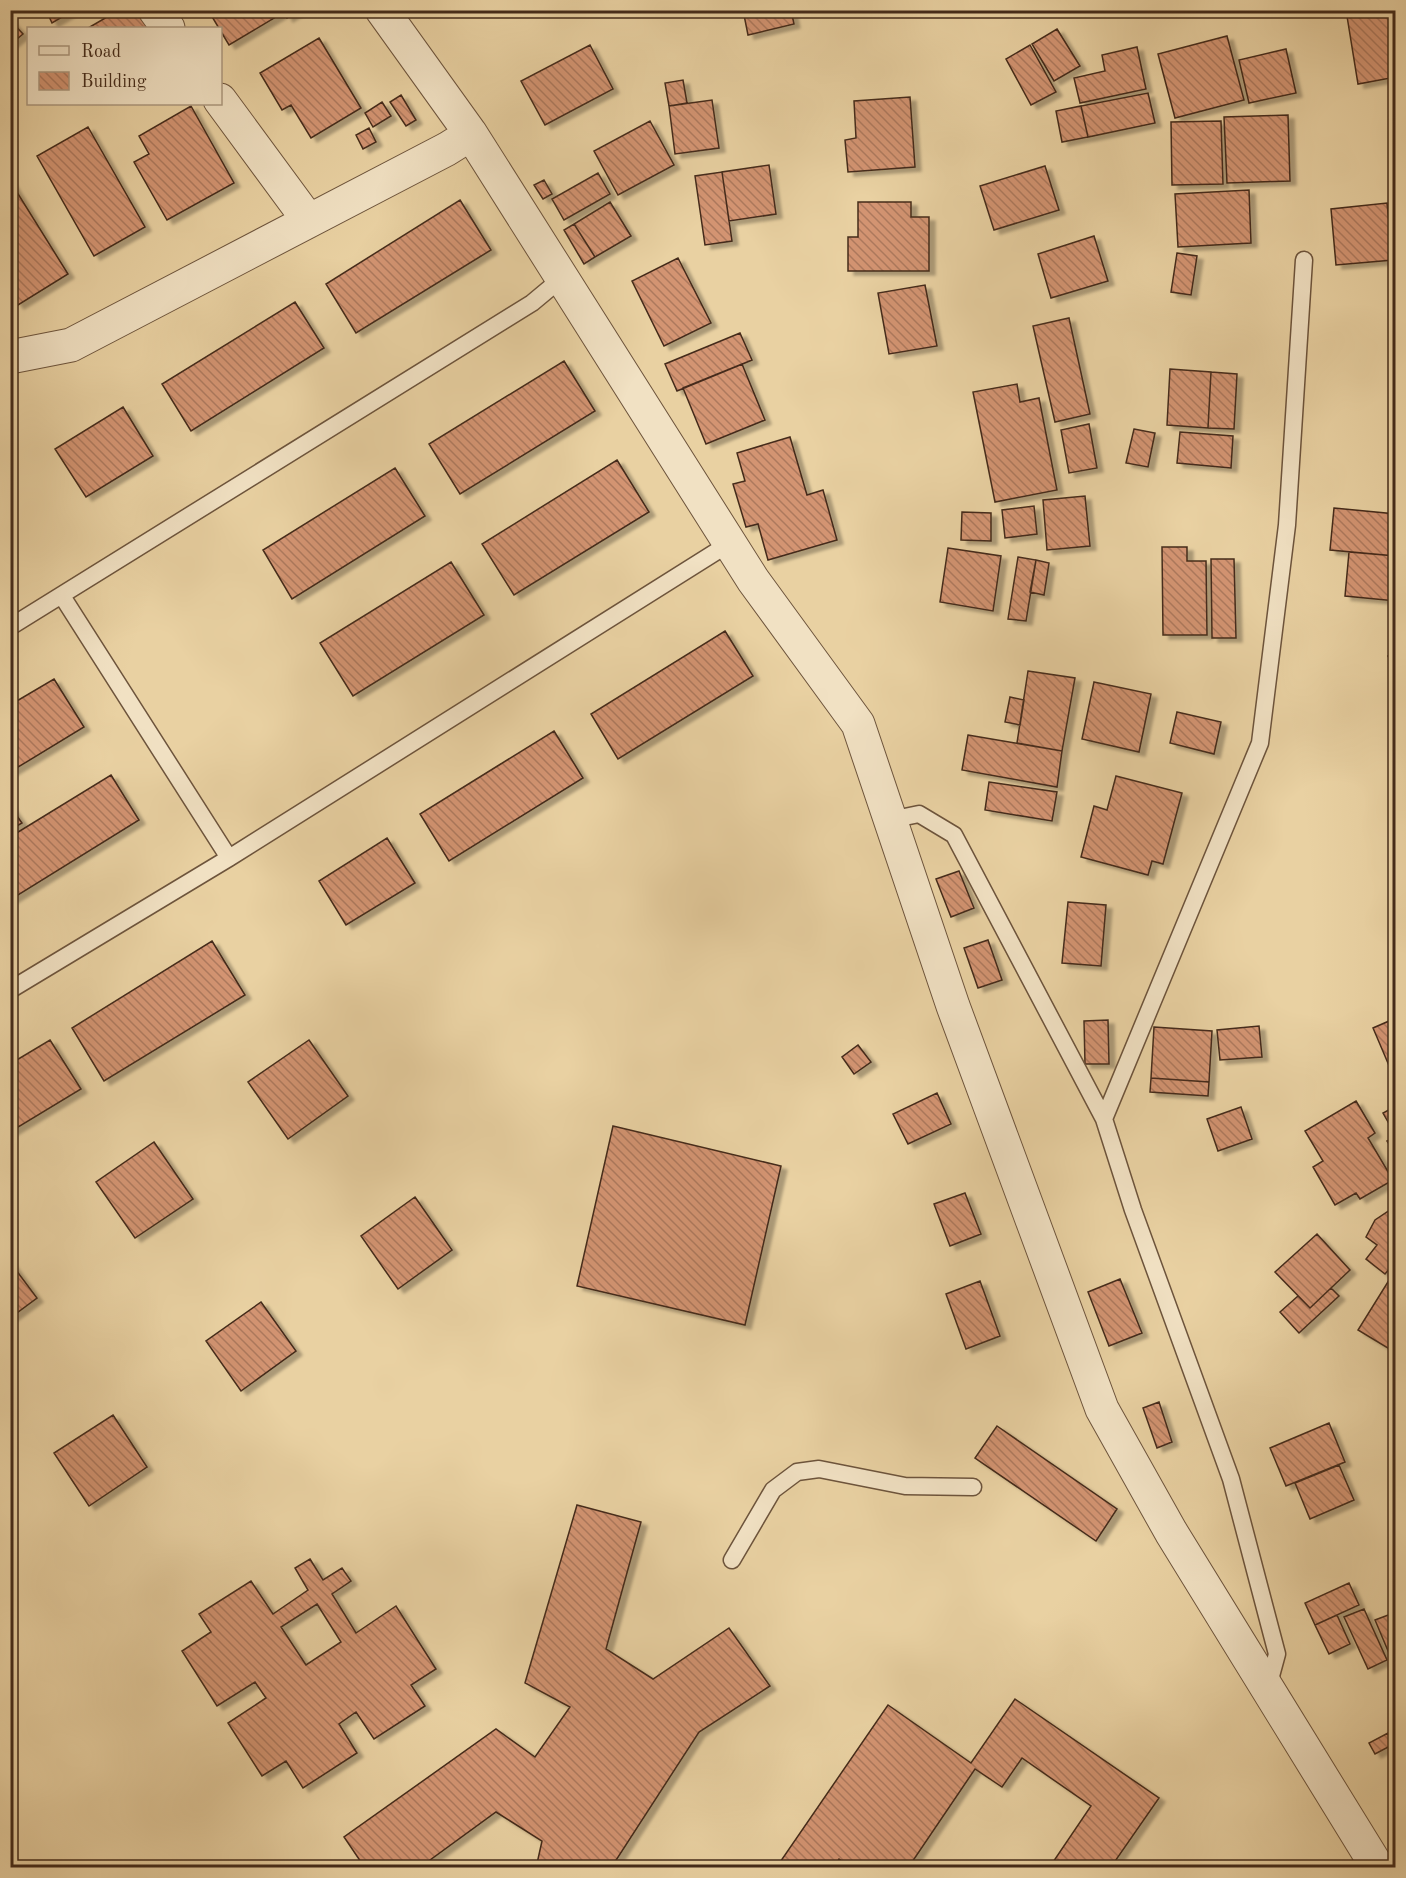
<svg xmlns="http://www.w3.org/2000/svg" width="1406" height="1878" font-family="'Old Standard TT',serif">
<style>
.building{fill:url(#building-back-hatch);stroke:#442b1a;stroke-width:1.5;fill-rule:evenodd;filter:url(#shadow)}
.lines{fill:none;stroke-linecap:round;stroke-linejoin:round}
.lane-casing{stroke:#6d543c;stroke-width:19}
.street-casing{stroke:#6d543c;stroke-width:35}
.lane{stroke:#f1e1c3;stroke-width:16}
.street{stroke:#f1e1c3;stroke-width:33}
</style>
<defs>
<pattern id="building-back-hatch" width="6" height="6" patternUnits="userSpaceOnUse" patternTransform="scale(1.5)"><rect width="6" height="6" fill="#d39472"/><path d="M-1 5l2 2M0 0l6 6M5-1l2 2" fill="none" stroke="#ad795d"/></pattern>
<filter id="shadow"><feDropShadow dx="6" dy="4" stdDeviation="1.5" flood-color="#0004"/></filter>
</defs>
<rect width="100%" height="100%" fill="#e9d1a2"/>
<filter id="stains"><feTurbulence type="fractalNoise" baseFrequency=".00333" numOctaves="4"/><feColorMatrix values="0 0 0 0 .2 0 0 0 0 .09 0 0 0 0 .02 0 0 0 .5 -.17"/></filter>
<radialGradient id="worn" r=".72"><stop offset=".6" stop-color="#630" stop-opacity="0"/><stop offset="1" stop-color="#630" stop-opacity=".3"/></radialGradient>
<path class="building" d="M46 10H74L52 23Z
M119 10H139L150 28H88Z
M208 10H279L281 14 229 45Z
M283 10H300L287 18Z
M743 10H791L794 24 748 35Z
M1346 10H1396V77L1358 84Z
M10 20 23 34 10 45Z
M1057 29 1080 66 1054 81 1032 44Z
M1227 36 1244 100 1175 118 1158 54Z
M319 38 361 108 311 138 291 105 282 110 260 73Z
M590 45 613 89 545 125 521 81Z
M1030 45 1056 92 1031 105 1006 59Z
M1137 47 1146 89 1080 103 1074 78 1105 71 1102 55Z
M1286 49 1296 93 1249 103 1239 60Z
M683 80 687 103 669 106 665 83Z
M1148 93 1155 123 1088 137 1081 106Z
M401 95 416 120 406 126 390 102Z
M910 97 915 167 848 172 845 140 856 138 854 101Z
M712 100 719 148 675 154 669 106Z
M382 102 391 116 373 127 365 113Z
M191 106 234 183 167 220 134 162 149 154 139 136Z
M1081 106 1088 137 1062 142 1056 111Z
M1288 115 1290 181 1227 183 1224 117Z
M650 121 674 165 618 195 594 151Z
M1221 121 1223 184 1172 185 1171 122Z
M88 127 145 227 94 256 37 156Z
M369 128 376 142 363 149 356 135Z
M769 165 776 214 729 221 722 172Z
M1045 166 1059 210 994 230 980 186Z
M722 172 732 241 705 245 695 176Z
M598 173 610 194 564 220 552 199Z
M544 180 552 194 543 199 534 185Z
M10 181 68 274 18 305 10 294Z
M1249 190 1251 243 1178 247 1175 194Z
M460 200 491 250 356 333 326 284Z
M610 202 631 236 595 257 574 224Z
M858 202H911V217H929V271H848V237H858Z
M1387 203 1393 260 1336 265 1331 209Z
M574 224 595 257 584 264 564 230Z
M1094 236 1108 281 1051 298 1038 254Z
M1177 253 1197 256 1191 295 1171 292Z
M678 258 711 323 664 346 632 281Z
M925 285 937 346 889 354 878 293Z
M295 302 324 348 191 431 162 384Z
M1069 318 1090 414 1055 422 1033 326Z
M740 333 752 360 677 391 665 364Z
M564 361 595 411 460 494 429 444Z
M742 364 765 420 706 444 683 388Z
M1170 369 1211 372 1208 428 1167 425Z
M1211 372 1237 374 1234 429 1208 428Z
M1017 384 1020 402 1039 398 1057 490 995 502 973 392Z
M123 407 153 456 86 497 55 449Z
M1089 424 1097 468 1069 473 1061 430Z
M1134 429 1155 433 1148 467 1126 463Z
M1180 432 1233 436 1231 468 1177 463Z
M790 437 807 495 823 490 837 540 768 560 758 524 746 527 733 484 745 481 737 453Z
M617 460 649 512 514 595 482 544Z
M395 468 425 516 292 599 263 550Z
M1085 496 1090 546 1047 550 1043 500Z
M1034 506 1037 534 1005 538 1002 510Z
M1334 508 1396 514V556L1330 550Z
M962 512 991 513V541L961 540Z
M1162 547H1187V561H1206L1207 635H1163Z
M948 548 1001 556 993 611 940 602Z
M1349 552 1396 556V601L1345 596Z
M1018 557 1036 560 1026 621 1008 619Z
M1211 559H1234L1236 638H1212Z
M1036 560 1049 563 1044 595 1030 592Z
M451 562 484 615 353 696 320 643Z
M725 631 753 676 618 759 591 714Z
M1396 652V669L1388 656Z
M1028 671 1075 678 1062 751 1017 743Z
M54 679 84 727 10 772V705Z
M1094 682 1151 694 1139 752 1082 739Z
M1010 697 1024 700 1020 725 1005 722Z
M1177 712 1221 722 1214 754 1170 743Z
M554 731 583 778 449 861 420 814Z
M968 735 1062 751 1057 787 962 770Z
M111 775 139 820 10 900V837Z
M1116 776 1182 793 1163 864 1152 861 1148 875 1081 857 1094 806 1107 810Z
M989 782 1057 792 1052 821 985 810Z
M10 806 22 823 10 830Z
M387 838 415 883 346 925 319 881Z
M959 871 974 908 951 917 936 879Z
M1068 902 1106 905 1101 966 1062 963Z
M988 940 1002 980 978 988 964 948Z
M212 941 245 995 104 1081 72 1028Z
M1396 1018V1082L1373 1028Z
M1108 1020 1109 1064H1085L1084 1021Z
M1259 1026 1262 1057 1220 1060 1217 1030Z
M1154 1027 1212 1031 1209 1082 1151 1078Z
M50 1040 81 1089 10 1132V1064Z
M309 1040 348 1096 288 1139 248 1082Z
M858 1045 871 1062 854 1074 842 1057Z
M1151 1078 1209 1082 1208 1096 1150 1092Z
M937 1093 951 1124 908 1144 893 1114Z
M1356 1101 1375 1133 1368 1138 1393 1180 1360 1199 1356 1193 1335 1205 1313 1167 1323 1161 1305 1131Z
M1396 1106V1136L1383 1113Z
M1241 1107 1252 1139 1218 1151 1207 1119Z
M613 1126 781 1166 745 1325 577 1286Z
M1396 1136V1155L1387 1141Z
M154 1142 193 1199 135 1238 96 1182Z
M965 1193 981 1234 950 1246 934 1204Z
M415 1197 452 1250 398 1289 361 1236Z
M1396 1206V1261L1385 1274 1366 1259 1377 1245 1366 1237 1375 1220Z
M1317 1234 1350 1270 1310 1308 1275 1272Z
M10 1262 37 1298 10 1318Z
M1391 1277 1396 1279V1353L1358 1330Z
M1120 1279 1142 1333 1109 1346 1088 1292Z
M980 1281 1000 1336 966 1349 946 1294Z
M1331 1288 1339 1296 1299 1333 1280 1312 1298 1296 1310 1308Z
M261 1302 296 1351 241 1391 206 1341Z
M1159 1402 1172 1442 1157 1448 1143 1408Z
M113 1415 147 1467 89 1506 54 1453Z
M1329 1423 1345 1462 1286 1486 1270 1448Z
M997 1426 1117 1509 1096 1541 975 1458Z
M1339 1465 1354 1500 1310 1519 1295 1483Z
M577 1505 641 1522 606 1649 653 1679 729 1628 770 1686 699 1732 611 1868H536L542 1841 496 1812 419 1868H365L344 1837 496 1729 535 1757 570 1707 525 1683Z
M310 1559 323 1580 342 1568 351 1581 332 1594 356 1633 396 1606 436 1669 411 1685 425 1706 374 1739 356 1712 339 1724 357 1753 303 1788 286 1761 262 1776 228 1723 266 1698 255 1682 217 1706 182 1651 211 1632 199 1614 251 1581 273 1614 308 1590 295 1568ZM317 1604 341 1642 306 1665 281 1627Z
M1349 1583 1359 1605 1315 1625 1305 1603Z
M1364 1609 1387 1660 1368 1669 1344 1617Z
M1396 1612V1656L1391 1658 1375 1620Z
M1337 1615 1350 1644 1329 1654 1315 1625Z
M1015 1699 1159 1798 1113 1864 1118 1868H1049L1091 1806 1022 1758 1002 1787 975 1769 908 1868H852L839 1859 833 1868H776L888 1705 971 1763Z
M1388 1733 1394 1744 1375 1754 1369 1743Z"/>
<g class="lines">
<g class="lane-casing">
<path id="lane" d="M62 596 229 858
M10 627 532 303 562 278
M890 820 919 814 954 835 1104 1119 1133 1210 1231 1479 1277 1654 1268 1687
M10 990 229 858 730 543
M1104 1119 1260 743 1287 525 1304 260
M732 1560 773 1490 797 1472 819 1469 905 1486 973 1487"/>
</g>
<g class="street-casing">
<path id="street" d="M155 10 168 28
M382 10 471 134 753 580 858 724 953 1006 1102 1409 1171 1532 1378 1868
M220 100 309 221
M10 357 71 345 447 149 471 134"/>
</g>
<use href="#lane" class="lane"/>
<use href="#street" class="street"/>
</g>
<rect width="1406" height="1878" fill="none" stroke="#e9d1a2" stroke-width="36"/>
<rect x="12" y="12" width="1382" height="1854" fill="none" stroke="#442b1a" stroke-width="3"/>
<rect x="18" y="18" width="1370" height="1842" fill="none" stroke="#442b1a" stroke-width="1.5"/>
<rect x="27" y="27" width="195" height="78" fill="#f1e1c3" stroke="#ac987f" stroke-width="1.5"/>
<rect x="39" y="46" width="30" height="9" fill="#f1e1c3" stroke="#ac987f" stroke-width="1.5"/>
<text x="81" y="57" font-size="18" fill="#442b1a">Road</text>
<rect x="39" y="72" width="30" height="18" fill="url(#building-back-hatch)" stroke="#ac987f" stroke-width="1.5"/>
<text x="81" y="87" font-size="18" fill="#442b1a">Building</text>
<rect width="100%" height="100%" filter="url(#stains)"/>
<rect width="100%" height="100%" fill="url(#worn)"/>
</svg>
